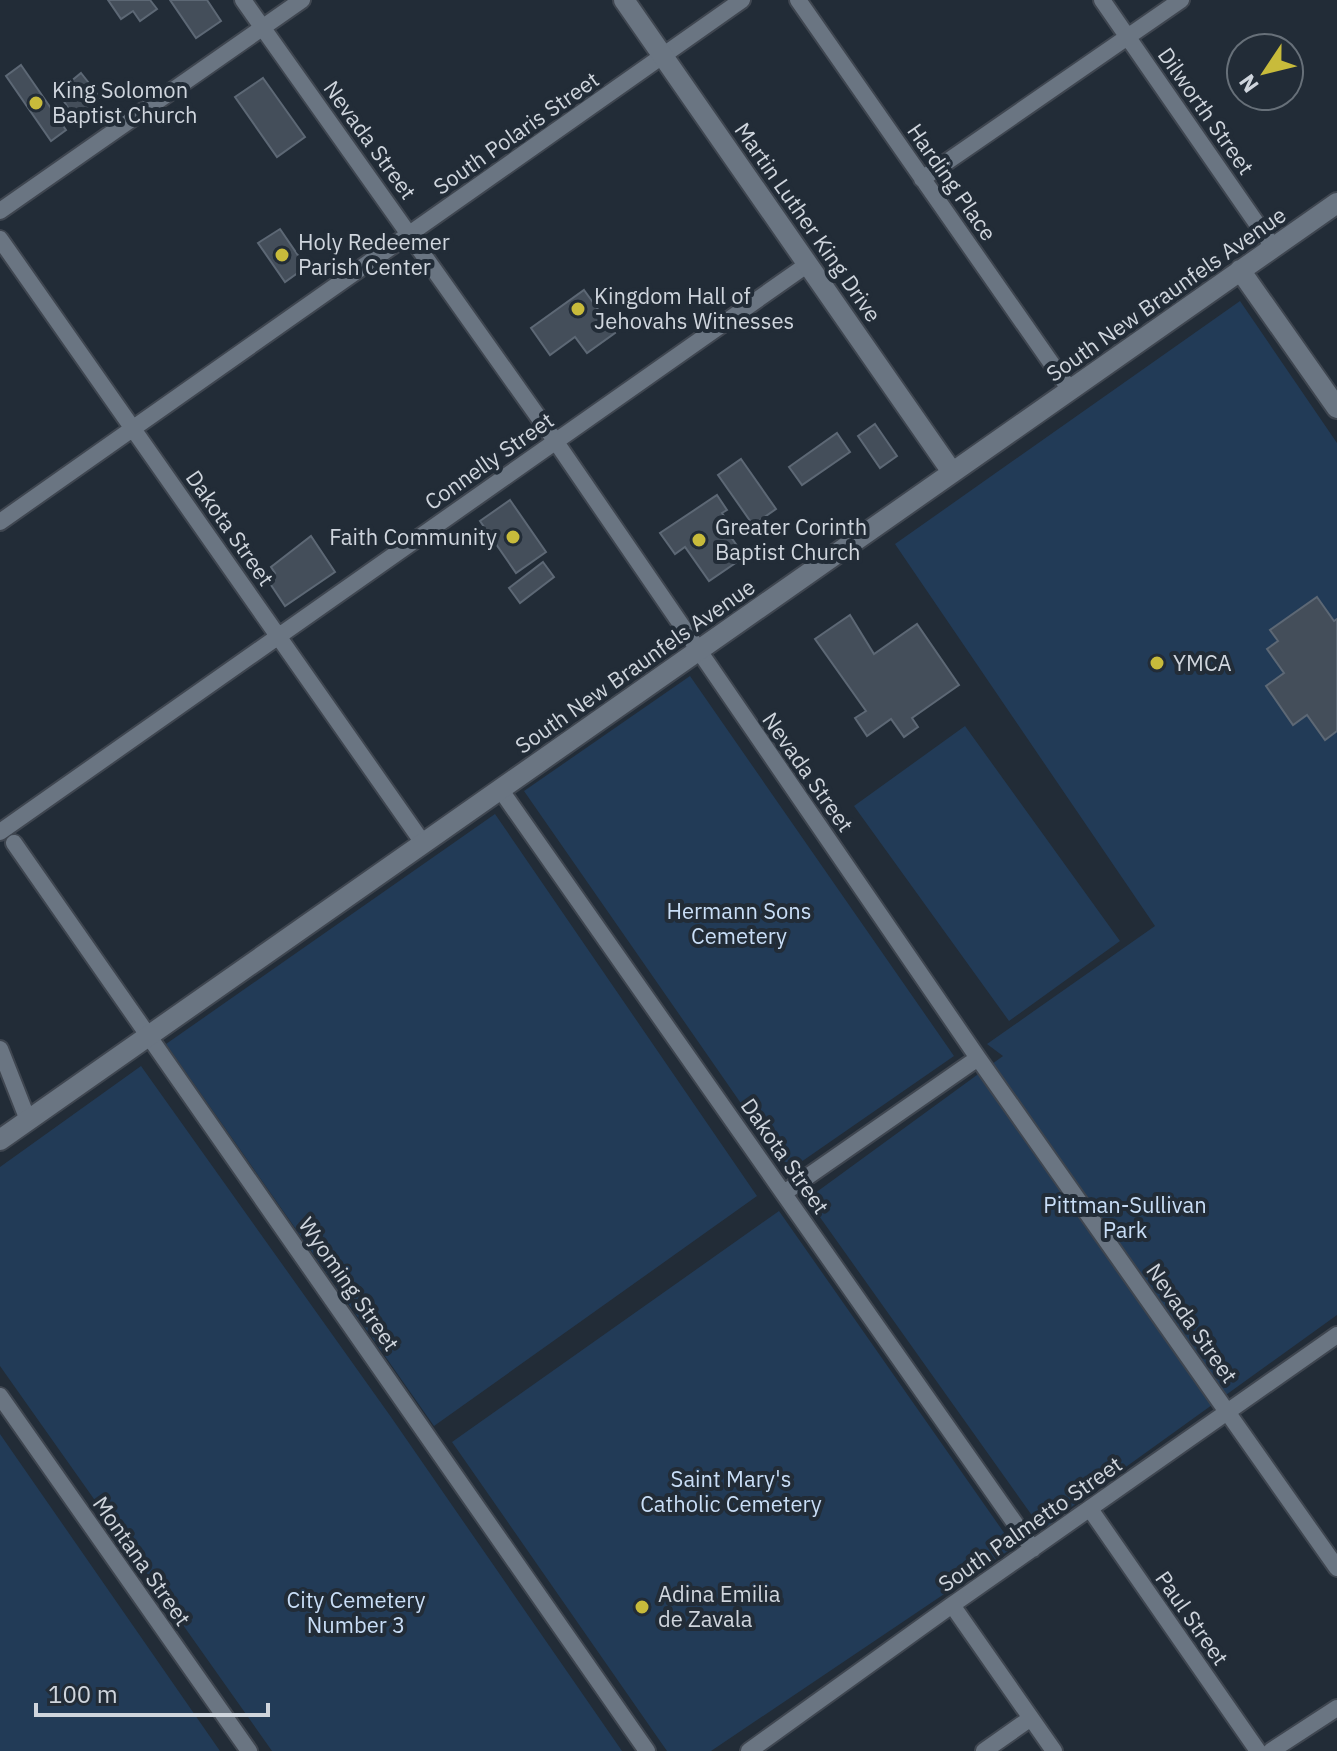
<svg xmlns="http://www.w3.org/2000/svg" width="1337" height="1751" font-family="'IBM Plex Sans',sans-serif">
<style>
.green{fill:#223b57}
.building{fill:#444e5a;stroke:#5d6875;stroke-width:2}
.lines{fill:none;stroke-linecap:round;stroke-linejoin:round}
.minor-casing{stroke:#3f4650;stroke-width:20}
.secondary-casing{stroke:#3f4650;stroke-width:24}
.minor{stroke:#6a7582;stroke-width:16}
.secondary{stroke:#6a7582;stroke-width:20}
.poi-dot{fill:#c8bb3b;stroke:#222c37;stroke-width:3}
.labels{text-anchor:middle;stroke-width:8;stroke-linejoin:round;paint-order:stroke}
.poi-label{font-size:22px;fill:#cfd5dd;stroke:#222c37;text-anchor:start}
.street-label{font-size:22px;fill:#cfd5dd;stroke:#222c37}
.park-label{font-size:22px;fill:#c9def7;stroke:#222c37}
</style>
<rect width="100%" height="100%" fill="#222c37"/>
<path class="green" d="M1240 301 1337 443V1315L1080 1500 1043 1531 807 1199 1003 1056 987 1044 1155 926 895 544Z
M690 676 954 1056 788 1171 524 791Z
M965 726 1120 941 1009 1021 854 806Z
M495 814 757 1196 434 1426 166 1044Z
M141 1066 391 1417 622 1751H272L0 1366V1167Z
M779 1211 1014 1547 711 1751H667L452 1442Z
M0 1434 220 1751H0Z"/>
<path class="building" d="M108 0H150L157 9 140 21 133 11 121 19Z
M170 0H207L221 21 196 38Z
M21 65 66 130 51 141 6 76Z
M81 73 100 97 74 117 58 92Z
M263 78 305 137 277 157 235 97Z
M280 229 306 267 285 282 258 243Z
M584 290 615 333 587 353 575 337 550 355 531 328Z
M875 424 897 456 880 468 858 436Z
M837 433 850 452 802 485 789 467Z
M741 459 776 509 753 525 718 475Z
M717 495 727 510 722 513 726 519 721 523 740 550 732 554 737 562 709 581 685 547 675 554 660 533Z
M510 500 546 552 516 573 480 521Z
M311 536 335 572 285 606 267 579 275 573 271 567Z
M543 562 554 577 520 603 509 588Z
M1317 597 1334 621 1337 619V731L1325 740 1307 715 1293 725 1266 686 1284 673 1267 649 1278 641 1270 630Z
M850 615 874 654 917 624 959 685 912 718 918 727 904 737 891 719 867 736 855 718 866 711 815 639Z"/>
<g class="lines">
<g class="minor-casing">
<path id="minor" d="M243 0 556 442 978 1058 1337 1568
M798 0 1070 390
M1102 0 1273 247
M922 179 1181 0
M0 211 302 0
M0 239 423 843
M0 522 742 0
M500 789 1033 1549
M0 832 808 264
M14 843 647 1751
M0 1049 28 1120
M784 1193 978 1058
M0 1396 249 1751
M1090 1509 1258 1751
M952 1605 1054 1751
M749 1751 952 1605 1337 1335
M984 1751 1031 1718
M1271 1751 1337 1708"/>
</g>
<g class="secondary-casing">
<path id="secondary" d="M624 0 952 472
M1240 270 1337 408
M0 1140 1337 203"/>
</g>
<use href="#minor" class="minor"/>
<use href="#secondary" class="secondary"/>
</g>
<g class="poi-dot">
<circle cx="36" cy="103" r="8"/>
<circle cx="282" cy="255" r="8"/>
<circle cx="578" cy="309" r="8"/>
<circle cx="513" cy="537" r="8"/>
<circle cx="699" cy="540" r="8"/>
<circle cx="1157" cy="663" r="8"/>
<circle cx="642" cy="1607" r="8"/>
</g>
<g class="labels">
<g class="poi-label">
<text x="52" y="98">King Solomon<tspan x="52" dy="25">Baptist Church</tspan></text>
<text x="298" y="250">Holy Redeemer<tspan x="298" dy="25">Parish Center</tspan></text>
<text x="594" y="304">Kingdom Hall of<tspan x="594" dy="25">Jehovahs Witnesses</tspan></text>
<text x="715" y="535">Greater Corinth<tspan x="715" dy="25">Baptist Church</tspan></text>
<text x="497" y="545" text-anchor="end">Faith Community</text>
<text x="1173" y="671">YMCA</text>
<text x="658" y="1602">Adina Emilia<tspan x="658" dy="25">de Zavala</tspan></text>
</g>
<g class="street-label">
<text transform="translate(1206 111) rotate(55)" y="8">Dilworth Street</text>
<text transform="translate(516 133) rotate(-35)" y="8">South Polaris Street</text>
<text transform="translate(370 140) rotate(54)" y="8">Nevada Street</text>
<text transform="translate(952 182) rotate(55)" y="8">Harding Place</text>
<text transform="translate(808 222) rotate(55)" y="8">Martin Luther King Drive</text>
<text transform="translate(1166 294) rotate(-35)" y="8">South New Braunfels Avenue</text>
<text transform="translate(489 461) rotate(-35)" y="8">Connelly Street</text>
<text transform="translate(230 528) rotate(55)" y="8">Dakota Street</text>
<text transform="translate(635 666) rotate(-35)" y="8">South New Braunfels Avenue</text>
<text transform="translate(808 772) rotate(55)" y="8">Nevada Street</text>
<text transform="translate(785 1156) rotate(55)" y="8">Dakota Street</text>
<text transform="translate(349 1284) rotate(55)" y="8">Wyoming Street</text>
<text transform="translate(1192 1323) rotate(55)" y="8">Nevada Street</text>
<text transform="translate(1030 1524) rotate(-35)" y="8">South Palmetto Street</text>
<text transform="translate(142 1561) rotate(55)" y="8">Montana Street</text>
<text transform="translate(1192 1618) rotate(55)" y="8">Paul Street</text>
</g>
<g class="park-label">
<text x="739" y="919">Hermann Sons<tspan x="739" dy="25">Cemetery</tspan></text>
<text x="1125" y="1213">Pittman-Sullivan<tspan x="1125" dy="25">Park</tspan></text>
<text x="731" y="1487">Saint Mary's<tspan x="731" dy="25">Catholic Cemetery</tspan></text>
<text x="356" y="1608">City Cemetery<tspan x="356" dy="25">Number 3</tspan></text>
</g>
</g>
<g transform="translate(1265 72) rotate(235)"><circle r="38" fill="#222c37" stroke="#677079" stroke-width="2"/>
<path d="M0-6L14 30L0 20L-14 30Z" fill="#c8bb3b"/>
<text y="-12" font-size="22" font-weight="bold" text-anchor="middle" fill="#cfd5dd">N</text>
</g>
<path d="M36 1703v12h232v-12" fill="none" stroke="#cfd5dd" stroke-width="4"/>
<text x="48" y="1703" font-size="24" fill="#cfd5dd" stroke="#222c37" stroke-width="6" paint-order="stroke">100 m</text>
</svg>
